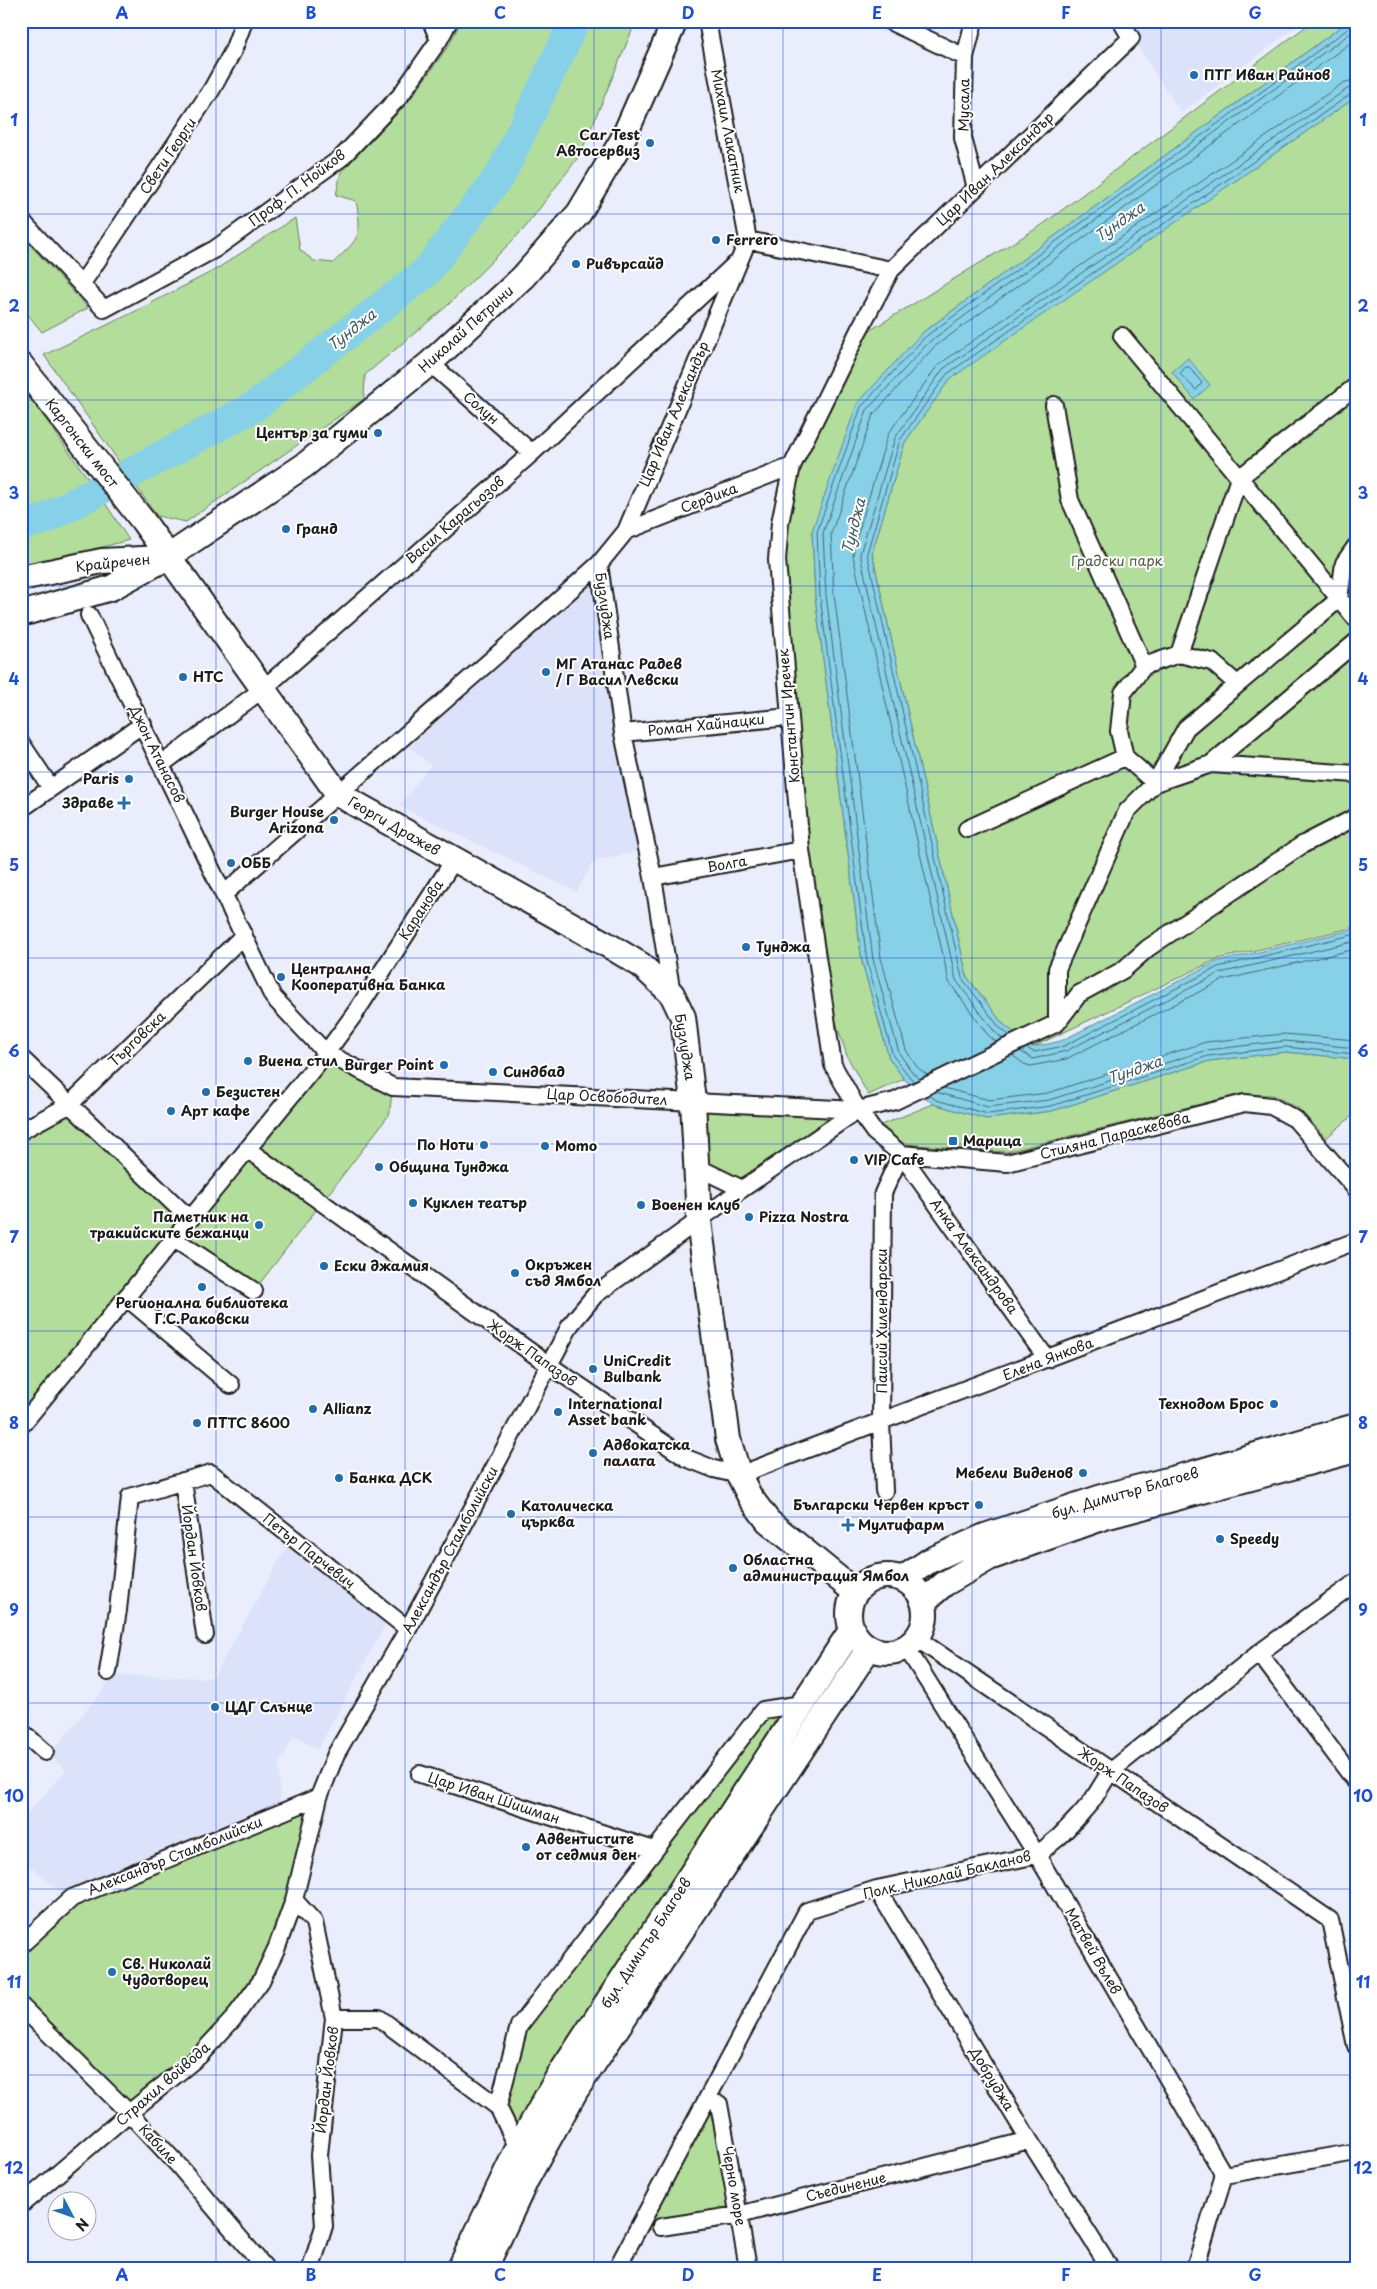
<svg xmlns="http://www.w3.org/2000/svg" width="1377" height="2289" font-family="'Playpen Sans',sans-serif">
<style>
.built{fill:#dce2fa}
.green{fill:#b3dd9a;stroke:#687c5b}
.water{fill:#87d1e8;stroke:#5c8996}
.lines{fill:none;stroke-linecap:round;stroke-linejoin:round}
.shore{stroke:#47646e;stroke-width:1}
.river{stroke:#87d1e8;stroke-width:31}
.street-casing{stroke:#1c1c1c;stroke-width:20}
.secondary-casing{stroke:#1c1c1c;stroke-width:28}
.street{stroke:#fff;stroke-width:16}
.secondary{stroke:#fff;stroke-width:24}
.grid{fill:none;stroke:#1d4ed8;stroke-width:1;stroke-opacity:0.55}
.poi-dot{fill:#1f6fb2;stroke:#fff;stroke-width:2}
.labels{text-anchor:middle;stroke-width:4;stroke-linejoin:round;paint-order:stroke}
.poi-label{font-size:14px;font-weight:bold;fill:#1c1c1c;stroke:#fff;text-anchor:start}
.street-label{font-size:14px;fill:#1c1c1c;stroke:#fff}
.park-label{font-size:14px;fill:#516048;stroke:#fff}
.water-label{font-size:15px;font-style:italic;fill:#415b63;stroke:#fff}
.neatline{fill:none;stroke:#1d4ed8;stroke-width:2}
.grid-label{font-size:16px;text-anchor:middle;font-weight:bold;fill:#1d4ed8}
</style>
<rect width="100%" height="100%" fill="#eaeefc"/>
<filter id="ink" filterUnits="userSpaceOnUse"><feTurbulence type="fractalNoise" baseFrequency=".02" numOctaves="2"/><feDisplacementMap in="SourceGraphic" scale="10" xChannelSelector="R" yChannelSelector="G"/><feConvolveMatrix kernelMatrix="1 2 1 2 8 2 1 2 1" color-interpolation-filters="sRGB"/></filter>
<g filter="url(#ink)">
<path class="built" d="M1121 21H1304L1181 113Z
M599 564 648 849 593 862 577 892 399 806 431 765 400 740Z
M289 1543 388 1620 318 1749 294 1736 279 1763 280 1805 64 1895 21 1858V1820L66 1770 49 1755 115 1675 213 1678Z"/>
<path class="green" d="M461 21H636L580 155 524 229 447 306 365 375 364 399 186 522 157 516 44 355 128 315 215 270 295 218 300 250 314 261 333 263C359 238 363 237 356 201L336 195 341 172 409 101 449 45Z
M1313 21H1349L922 333 812 531 815 596 862 962 889 1058 904 1079 868 1095 847 1056 832 1010 807 853 783 561 795 480 864 334 1042 225Z
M1356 97V927L1218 959 1033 1047 1003 1024 967 977 872 553 905 442 950 378Z
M21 235 88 308 42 332 21 306Z
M21 385 102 498 129 540 21 568Z
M1286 1052 1356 1059V1116H1352L1326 1138 1298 1108 1273 1095 1241 1094 1006 1152 904 1144 881 1125 933 1104 987 1119 1052 1111 1209 1061Z
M326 1053 393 1087 389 1115 254 1291 174 1239 21 1426V1131L69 1105 190 1219Z
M693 1101 858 1110 742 1189 695 1166Z
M802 1704 518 2148 498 2107 519 2026 763 1710Z
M319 1797 294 1900 233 2019 129 2113 21 2006V1945L72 1898Z
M719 2079V2104L739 2215 635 2232Z"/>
<path class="water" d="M1349 21H1356V97L950 379 905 442 872 553 967 977 1003 1024 1033 1047 1061 1041 1216 962 1356 929V1059L1286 1052 1209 1061 1052 1111 987 1119 933 1104 904 1079 889 1058 862 962 815 596 812 531 857 404 922 333Z
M1188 358 1210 385 1194 399 1172 372Z"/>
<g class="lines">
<path class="shore" d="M1186 367H1189L1202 383 1196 390 1180 374Z
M1009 1035 999 1027 962 978 867 553 900 440 947 374 1351 94 1356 93
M1003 1039 994 1031 956 980 860 554 895 438 943 369 1347 89 1356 87
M996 1042 988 1035 949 982 853 556 854 547 888 434 938 365 1343 83 1356 79
M1026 1048 1034 1052 1064 1046 1218 967 1356 934
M1020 1051 1033 1059 1066 1051 1220 973 1356 941
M1012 1055 1024 1064 1031 1066 1066 1059 1223 980 1356 949
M927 1075 917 1067 906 1050 881 958 834 594 831 534 873 415 934 347 1356 39
M920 1079 912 1072 899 1053 873 959 826 595 823 533 867 410 929 342 1356 29
M914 1082 893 1056 867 961 820 596 817 532 861 407 925 337 1349 28 1351 21
M944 1088 989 1100 1048 1093 1206 1042 1284 1034 1356 1040
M936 1092 988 1107 1049 1100 1207 1050 1285 1041 1356 1048
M929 1095 936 1100 988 1114 1051 1106 1208 1056 1285 1047 1356 1054"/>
<path class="river" d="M21 525 45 519 252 408 426 272 501 174 575 21"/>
<g class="street-casing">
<path id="street" d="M431 21 439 40
M707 21 748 240
M889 21 965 57
M974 21 965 57 963 138 976 188
M21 220 104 309 215 249 341 158 400 96 439 40 449 21
M891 270 859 330 792 466 780 523 777 560 801 850 833 1065 858 1110 874 1132 901 1154 1007 1163 1245 1103 1271 1106 1295 1119 1356 1189
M81 285 212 89 233 51 244 21
M1122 336 1356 619
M430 363 532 453
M1054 405 1070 500 1144 666
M626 531 792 466
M1356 546 1344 563 1339 599 1186 728 1155 783 1211 764 1356 642
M599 564 623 733 653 877 672 994
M89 615 273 997 326 1053 393 1087 858 1110 895 1101 1057 1023 1079 994 1123 970 1148 948 1302 845 1356 817
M1179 654 1239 478 1356 386
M623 733 789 717
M21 743 51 788
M162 764 263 689 532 453 734 265
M1211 764 1356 774
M21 809 143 724
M967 829 1125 757
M653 877 801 850
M224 894 548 610 599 564 626 531 748 240 891 270 1131 38 1121 21
M1057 1023V969L1127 811 1155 783 1125 757 1119 731 1123 693 1144 666 1179 654 1212 662 1237 684
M21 1058 190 1219
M21 1131 69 1105 244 935
M247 1149 549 1365 686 1458 714 1469 739 1475 1356 1241
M901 1154 1047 1359
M695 1166 742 1189
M174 1239 254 1291
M126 1297 231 1385
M21 1426 326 1053 356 1012 454 860
M183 1481 205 1635
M884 1491 881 1422 883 1193 901 1154
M916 1638 1330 1920 1356 2046
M906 1647 1037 1855 1224 2175 1195 2268
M1259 1653 1356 1782
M108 1672 118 1610 130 1497 211 1473 408 1629
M21 1731 45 1752
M420 1774 654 1850
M877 1889 1029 2140 1110 2268
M294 1900 314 1922 334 2018 319 2155 324 2226 311 2268
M21 1945 72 1898 319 1797
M21 2006 129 2113 179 2166 265 2268
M334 2018H379L498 2107
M719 2104 748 2268
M518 2148 498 2107 519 2026 763 1710 802 1704
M1224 2175 1356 2152
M21 2205 129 2113 199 2056 233 2019 261 1981 277 1947 294 1900 319 1797 336 1754 408 1629 571 1324 595 1295 742 1189 858 1110
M661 2227 739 2215 1029 2140
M617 2268 807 1911 877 1889 1037 1855 1060 1836 1078 1817 1092 1801 1110 1772 1259 1653 1356 1582"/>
</g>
<g class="secondary-casing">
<path id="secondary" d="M21 365 143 521 338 794 613 948 641 965 672 994 683 1017 693 1101 699 1221 728 1439 739 1475 750 1497 768 1521 855 1592
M21 578 102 561 161 558
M21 614 111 588 168 557 305 465 430 363 523 277 579 213 622 141 675 21
M849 1614a38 38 0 1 1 76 0a38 38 0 1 1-76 0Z
M902 1579 929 1561 985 1536 1105 1496 1191 1474 1356 1426
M923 1602 944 1584 989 1558 1105 1517 1356 1450
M460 2268 518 2148 558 2077 852 1629
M485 2268 526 2180 576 2090 869 1648"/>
</g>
<use href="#street" class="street"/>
<use href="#secondary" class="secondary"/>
</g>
</g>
<path class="grid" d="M216 21V2268M405 21V2268M594 21V2268M783 21V2268M972 21V2268M1161 21V2268M21 214H1356M21 400H1356M21 586H1356M21 772H1356M21 958H1356M21 1144H1356M21 1331H1356M21 1517H1356M21 1703H1356M21 1889H1356M21 2075H1356"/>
<g class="poi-dot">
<circle cx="1194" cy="75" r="5"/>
<circle cx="650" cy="143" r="5"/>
<circle cx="716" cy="240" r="5"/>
<circle cx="576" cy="264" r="5"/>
<circle cx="378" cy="433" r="5"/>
<circle cx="286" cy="529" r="5"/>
<circle cx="546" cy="672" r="5"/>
<circle cx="183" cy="677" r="5"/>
<circle cx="129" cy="779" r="5"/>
<path d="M121.5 795.5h5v5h5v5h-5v5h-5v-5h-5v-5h5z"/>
<circle cx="334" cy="820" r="5"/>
<circle cx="231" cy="863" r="5"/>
<circle cx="746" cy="947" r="5"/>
<circle cx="281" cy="977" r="5"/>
<circle cx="248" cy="1061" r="5"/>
<circle cx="444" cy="1065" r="5"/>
<circle cx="493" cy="1072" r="5"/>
<circle cx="206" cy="1092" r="5"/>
<circle cx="171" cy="1111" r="5"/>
<rect x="948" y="1136" width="10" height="10" rx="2.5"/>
<circle cx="484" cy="1145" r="5"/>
<circle cx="545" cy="1146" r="5"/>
<circle cx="854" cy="1160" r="5"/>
<circle cx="379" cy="1167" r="5"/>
<circle cx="413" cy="1203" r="5"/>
<circle cx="641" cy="1205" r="5"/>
<circle cx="749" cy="1217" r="5"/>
<circle cx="259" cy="1225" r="5"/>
<circle cx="324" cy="1266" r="5"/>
<circle cx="515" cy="1273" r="5"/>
<circle cx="202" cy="1287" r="5"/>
<circle cx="593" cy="1369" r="5"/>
<circle cx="1274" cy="1404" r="5"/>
<circle cx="313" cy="1409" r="5"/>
<circle cx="558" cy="1412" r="5"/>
<circle cx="197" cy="1423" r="5"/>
<circle cx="593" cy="1453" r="5"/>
<circle cx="1083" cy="1473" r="5"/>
<circle cx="339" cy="1478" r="5"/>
<circle cx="979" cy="1505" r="5"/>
<circle cx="511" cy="1514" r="5"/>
<path d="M845.5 1517.5h5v5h5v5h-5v5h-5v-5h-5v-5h5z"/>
<circle cx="1220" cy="1539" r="5"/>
<circle cx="733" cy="1568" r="5"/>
<circle cx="215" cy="1707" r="5"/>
<circle cx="526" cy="1847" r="5"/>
<circle cx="112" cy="1972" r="5"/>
</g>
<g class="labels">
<g class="poi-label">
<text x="1204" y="80">ПТГ Иван Райнов</text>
<text x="640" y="140" text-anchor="end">Car Test<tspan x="640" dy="16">Автосервиз</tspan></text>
<text x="726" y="245">Ferrero</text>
<text x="586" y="269">Ривърсайд</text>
<text x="368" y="438" text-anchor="end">Център за гуми</text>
<text x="296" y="534">Гранд</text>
<text x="556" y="669">МГ Атанас Радев<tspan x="556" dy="16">/ Г Васил Левски</tspan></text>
<text x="193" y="682">НТС</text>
<text x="119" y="784" text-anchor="end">Paris</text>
<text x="114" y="808" text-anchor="end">Здраве</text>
<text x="324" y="817" text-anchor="end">Burger House<tspan x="324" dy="16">Arizona</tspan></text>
<text x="241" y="868">ОББ</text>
<text x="756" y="952">Тунджа</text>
<text x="291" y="974">Централна<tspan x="291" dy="16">Кооперативна Банка</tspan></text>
<text x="258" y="1066">Виена стил</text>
<text x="434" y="1070" text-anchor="end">Burger Point</text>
<text x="503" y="1077">Синдбад</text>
<text x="216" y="1097">Безистен</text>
<text x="181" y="1116">Арт кафе</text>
<text x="963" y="1146">Марица</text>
<text x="474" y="1150" text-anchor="end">По Ноти</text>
<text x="555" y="1151">Momo</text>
<text x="864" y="1165">VIP Cafe</text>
<text x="389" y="1172">Община Тунджа</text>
<text x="423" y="1208">Куклен театър</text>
<text x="651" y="1210">Военен клуб</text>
<text x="249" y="1222" text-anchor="end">Паметник на<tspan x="249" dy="16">тракийските бежанци</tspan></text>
<text x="759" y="1222">Pizza Nostra</text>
<text x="525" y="1270">Окръжен<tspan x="525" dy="16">съд Ямбол</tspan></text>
<text x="334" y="1271">Ески джамия</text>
<text x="202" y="1308" text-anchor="middle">Регионална библиотека<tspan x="202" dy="16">Г.С.Раковски</tspan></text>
<text x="603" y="1366">UniCredit<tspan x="603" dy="16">Bulbank</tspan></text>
<text x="568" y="1409">International<tspan x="568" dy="16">Asset bank</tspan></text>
<text x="1264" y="1409" text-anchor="end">Технодом Брос</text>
<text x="323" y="1414">Allianz</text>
<text x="207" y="1428">ПТТС 8600</text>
<text x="603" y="1450">Адвокатска<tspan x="603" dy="16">палата</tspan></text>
<text x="1073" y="1478" text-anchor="end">Мебели Виденов</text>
<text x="349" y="1483">Банка ДСК</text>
<text x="969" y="1510" text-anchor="end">Български Червен кръст</text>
<text x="521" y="1511">Католическа<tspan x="521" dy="16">църква</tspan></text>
<text x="858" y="1530">Мултифарм</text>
<text x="1230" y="1544">Speedy</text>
<text x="743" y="1565">Областна<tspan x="743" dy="16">администрация Ямбол</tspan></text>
<text x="225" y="1712">ЦДГ Слънце</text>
<text x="536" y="1844">Адвентистите<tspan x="536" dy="16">от седмия ден</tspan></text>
<text x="122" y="1969">Св. Николай<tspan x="122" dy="16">Чудотворец</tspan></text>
</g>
<g class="street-label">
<text transform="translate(964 105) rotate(-89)" y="5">Мусала</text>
<text transform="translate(728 131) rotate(79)" y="5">Михаил Лакатник</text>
<text transform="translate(168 156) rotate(-56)" y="5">Свети Георги</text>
<text transform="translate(995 169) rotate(-44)" y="5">Цар Иван Александър</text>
<text transform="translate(297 188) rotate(-37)" y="5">Проф. П. Нойков</text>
<text transform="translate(466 329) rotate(-42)" y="5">Николай Петрини</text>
<text transform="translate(481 408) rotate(41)" y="5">Солун</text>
<text transform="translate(674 414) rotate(-67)" y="5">Цар Иван Александър</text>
<text transform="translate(82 443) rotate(52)" y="5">Каргонски мост</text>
<text transform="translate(709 498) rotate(-21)" y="5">Сердика</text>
<text transform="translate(455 520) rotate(-41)" y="5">Васил Карагьозов</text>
<text transform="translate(113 563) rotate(-6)" y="5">Крайречен</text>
<text transform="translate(605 606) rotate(82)" y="5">Бузлуджа</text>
<text transform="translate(789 716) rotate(-95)" y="5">Константин Иречек</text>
<text transform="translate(706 725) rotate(-6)" y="5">Роман Хайнацки</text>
<text transform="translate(157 754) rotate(64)" y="5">Джон Атанасов</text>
<text transform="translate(394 826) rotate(30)" y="5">Георги Дражев</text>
<text transform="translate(727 864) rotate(-10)" y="5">Волга</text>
<text transform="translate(421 910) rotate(-57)" y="5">Каранова</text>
<text transform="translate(137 1039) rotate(-44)" y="5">Търговска</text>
<text transform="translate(685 1047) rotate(81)" y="5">Бузлуджа</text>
<text transform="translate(607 1097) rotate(3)" y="5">Цар Освободител</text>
<text transform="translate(1115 1136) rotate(-14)" y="5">Стиляна Параскевова</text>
<text transform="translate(974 1256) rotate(54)" y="5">Анка Александрова</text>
<text transform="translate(882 1321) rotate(-90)" y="5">Паисий Хилендарски</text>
<text transform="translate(532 1353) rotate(35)" y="5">Жорж Папазов</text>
<text transform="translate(1048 1359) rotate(-21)" y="5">Елена Янкова</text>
<text transform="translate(1125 1493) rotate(-16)" y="5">бул. Димитър Благоев</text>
<text transform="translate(450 1550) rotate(-62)" y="5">Александър Стамболийски</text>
<text transform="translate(309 1551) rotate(38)" y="5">Петър Парчевич</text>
<text transform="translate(194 1558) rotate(82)" y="5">Йордан Йовков</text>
<text transform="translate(1123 1780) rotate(34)" y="5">Жорж Папазов</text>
<text transform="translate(494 1798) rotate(18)" y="5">Цар Иван Шишман</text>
<text transform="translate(175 1856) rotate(-22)" y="5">Александър Стамболийски</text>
<text transform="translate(947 1875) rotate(-13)" y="5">Полк. Николай Бакланов</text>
<text transform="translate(646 1943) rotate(-57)" y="5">бул. Димитър Благоев</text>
<text transform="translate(1093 1951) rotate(60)" y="5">Матвей Вълев</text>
<text transform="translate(992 2079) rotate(59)" y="5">Добруджа</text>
<text transform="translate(327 2080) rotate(-83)" y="5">Йордан Йовков</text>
<text transform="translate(163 2084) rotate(-41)" y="5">Страхил войвода</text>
<text transform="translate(158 2144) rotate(47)" y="5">Кабиле</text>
<text transform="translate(734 2186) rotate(80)" y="5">Черно море</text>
<text transform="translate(846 2187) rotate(-14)" y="5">Съединение</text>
</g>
<g class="park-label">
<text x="1117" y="566">Градски парк</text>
</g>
<g class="water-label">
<text transform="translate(1120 222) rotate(-35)" y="5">Тунджа</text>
<text transform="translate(352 330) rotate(-38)" y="5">Тунджа</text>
<text transform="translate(854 526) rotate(-76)" y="5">Тунджа</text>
<text transform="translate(1135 1070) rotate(-19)" y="5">Тунджа</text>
</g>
</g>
<rect width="1377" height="2289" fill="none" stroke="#fff" stroke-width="55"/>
<g transform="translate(72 2216) rotate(131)"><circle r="24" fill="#ffffff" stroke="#a4a4a4"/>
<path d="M0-4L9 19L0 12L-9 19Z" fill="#1f6fb2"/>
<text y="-8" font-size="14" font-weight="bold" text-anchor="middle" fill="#1c1c1c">N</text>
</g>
<rect x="28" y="28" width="1322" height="2234" class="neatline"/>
<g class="grid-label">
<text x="122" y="19">A</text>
<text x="311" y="19">B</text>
<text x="500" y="19">C</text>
<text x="688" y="19">D</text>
<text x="877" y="19">E</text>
<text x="1066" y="19">F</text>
<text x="1255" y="19">G</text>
<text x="14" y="126">1</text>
<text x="1363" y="126">1</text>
<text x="14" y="312">2</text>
<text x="1363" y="312">2</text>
<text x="14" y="499">3</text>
<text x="1363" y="499">3</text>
<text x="14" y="685">4</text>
<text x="1363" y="685">4</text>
<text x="14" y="871">5</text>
<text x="1363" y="871">5</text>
<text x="14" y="1057">6</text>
<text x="1363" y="1057">6</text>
<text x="14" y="1243">7</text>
<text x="1363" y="1243">7</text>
<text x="14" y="1429">8</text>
<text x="1363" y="1429">8</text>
<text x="14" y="1616">9</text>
<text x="1363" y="1616">9</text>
<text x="14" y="1802">10</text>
<text x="1363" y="1802">10</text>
<text x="14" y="1988">11</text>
<text x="1363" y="1988">11</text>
<text x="14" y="2174">12</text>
<text x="1363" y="2174">12</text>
<text x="122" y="2281">A</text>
<text x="311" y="2281">B</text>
<text x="500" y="2281">C</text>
<text x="688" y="2281">D</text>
<text x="877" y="2281">E</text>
<text x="1066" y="2281">F</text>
<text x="1255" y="2281">G</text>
</g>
</svg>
